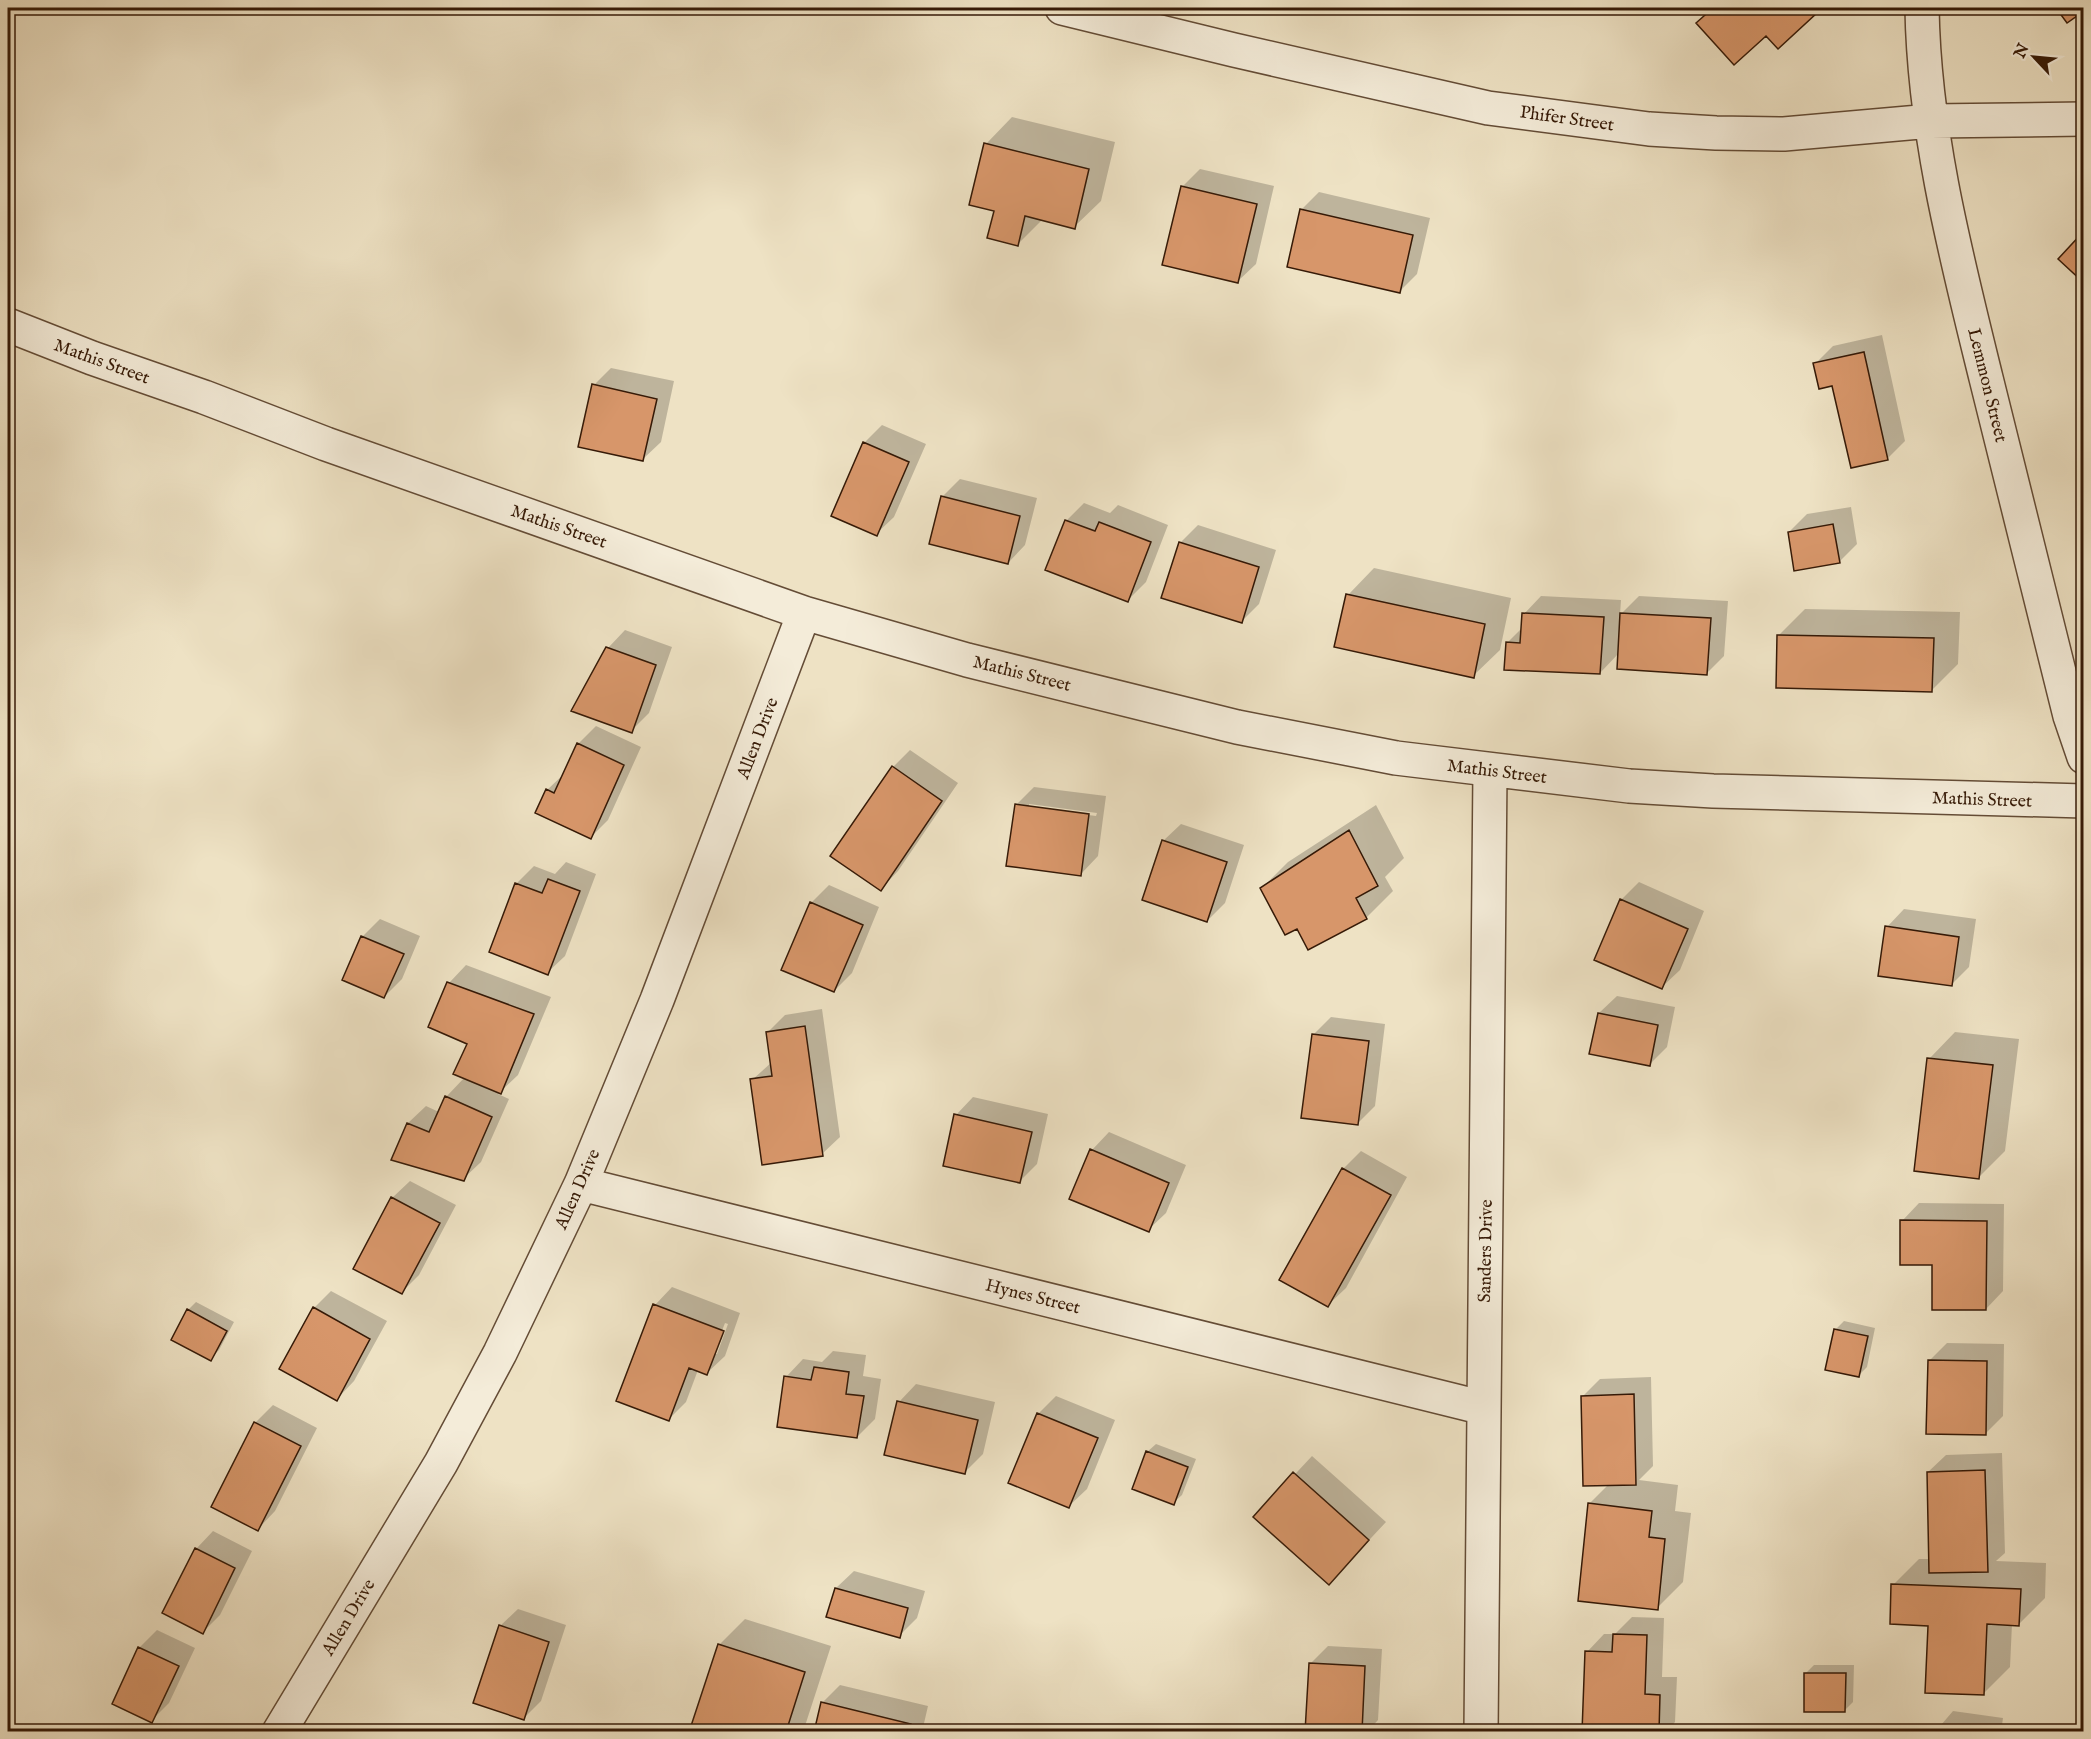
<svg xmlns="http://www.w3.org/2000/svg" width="2091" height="1739" font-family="'IM FELL English',serif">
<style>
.shadow{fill:#0003;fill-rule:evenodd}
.building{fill:#d7966a;stroke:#361a07;stroke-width:1.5}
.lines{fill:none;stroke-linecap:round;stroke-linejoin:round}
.minor-casing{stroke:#644c36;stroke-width:36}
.minor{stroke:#f4ecd9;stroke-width:33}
.labels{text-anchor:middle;stroke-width:5;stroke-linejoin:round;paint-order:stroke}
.street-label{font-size:18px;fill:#361a07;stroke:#f4ecd9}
</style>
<rect width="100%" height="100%" fill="#eee2c4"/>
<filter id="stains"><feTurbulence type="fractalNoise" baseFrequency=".00333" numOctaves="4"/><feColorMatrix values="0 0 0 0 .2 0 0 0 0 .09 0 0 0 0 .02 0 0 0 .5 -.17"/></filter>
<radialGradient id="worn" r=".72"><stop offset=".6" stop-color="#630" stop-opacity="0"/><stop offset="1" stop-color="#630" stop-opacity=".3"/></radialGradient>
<path class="shadow" d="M1714 8H1820L1778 47 1766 34 1698 24Z
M1012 117 1115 142 1101 201 1074 227 1043 219 1018 244 995 210 986 144Z
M1200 169 1274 186 1256 264 1238 281 1182 187Z
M1319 192 1430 218 1417 274 1399 292 1301 210Z
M1882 335 1905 441 1887 459 1833 384 1815 364 1833 346Z
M611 368 674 381 661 442 643 459 594 385Z
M882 425 926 444 894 517 876 534 864 443Z
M960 479 1037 498 1025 545 1008 563 942 497Z
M1084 503 1110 513 1118 505 1168 525 1146 582 1128 600 1066 521Z
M1851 507 1857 544 1839 562 1789 532 1807 514Z
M1198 525 1276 550 1259 604 1241 622 1180 543Z
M1374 568 1511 598 1500 650 1473 676 1348 595Z
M1541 596 1621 600 1620 615 1639 596 1728 601 1724 656 1707 673 1619 653 1600 673 1507 643 1523 627 1524 614Z
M1805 609 1960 612 1958 664 1932 690 1778 636Z
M625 630 672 647 649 713 631 731 608 648Z
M596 726 641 747 608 820 591 837 547 790 566 772 578 744Z
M910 750 958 783 898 871 881 889 893 767Z
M1034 787 1106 796 1098 856 1081 874 1016 805ZM1029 804 1097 813 1096 816 1029 807Z
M1376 805 1404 858 1385 877 1393 891 1366 918 1297 927 1262 888 1288 862Z
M1181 824 1244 845 1225 903 1207 921 1163 841Z
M566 862 596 874 565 956 547 973 516 884 534 866 555 874Z
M1639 882 1704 911 1680 970 1662 987 1621 900Z
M829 885 879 907 852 973 834 991 811 903Z
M1904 909 1976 919 1969 967 1951 985 1887 927Z
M380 919 420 936 402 979 384 997 344 980 363 936Z
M466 965 551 997 518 1075 498 1094 509 1099 481 1162 463 1179 393 1159 408 1123 426 1106 439 1112 446 1097 465 1077 469 1043 449 983Z
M1617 996 1675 1007 1667 1047 1650 1064 1599 1013Z
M822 1009 840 1137 822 1154 752 1080 772 1062 768 1032 785 1015Z
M1331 1017 1385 1024 1375 1106 1358 1123 1313 1035Z
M1955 1032 2019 1039 2005 1151 1979 1177 1929 1059Z
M973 1097 1048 1114 1037 1164 1020 1181 956 1115Z
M1109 1132 1186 1165 1166 1213 1148 1230 1092 1150Z
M1361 1151 1407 1177 1346 1288 1328 1305 1343 1169Z
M410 1181 456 1205 419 1275 401 1293 392 1198Z
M1919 1203 2004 1204 2003 1291 1986 1309 1934 1264 1902 1221Z
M672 1287 740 1313 725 1356 707 1373 698 1370 686 1402 669 1419 655 1305ZM725 1323 728 1324 717 1354H713Z
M331 1291 387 1321 354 1381 337 1399 314 1308Z
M196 1302 234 1322 219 1350 210 1359 188 1310Z
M1844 1321 1875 1328 1867 1367 1858 1376 1835 1330Z
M1947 1343 2004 1344 2003 1416 1985 1434 1929 1361Z
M833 1351 866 1355 863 1376 881 1379 875 1419 857 1437 786 1377 803 1359 822 1362Z
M1651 1377 1653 1466 1639 1480 1678 1485 1675 1511 1691 1513 1683 1582 1657 1608 1589 1504 1609 1484 1582 1397 1600 1379Z
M916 1384 995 1402 983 1454 965 1472 899 1402Z
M1056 1396 1115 1420 1087 1489 1069 1506 1038 1414Z
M273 1405 317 1428 275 1511 258 1529 255 1423Z
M1156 1444 1196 1459 1182 1495 1173 1503 1147 1452Z
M2002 1453 2005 1553 1996 1561 2046 1563 2045 1598 2019 1624H2012L2010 1667 1984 1693 1929 1624 1893 1585 1919 1559H1930L1928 1472 1946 1455Z
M1312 1456 1386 1522 1329 1583 1255 1517Z
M213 1531 252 1551 220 1615 203 1632 196 1549Z
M854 1571 925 1591 917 1618 899 1636 836 1588Z
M518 1609 566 1625 541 1701 524 1718 500 1626Z
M1632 1617 1664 1618 1662 1677H1677L1675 1722 1666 1732H1584L1587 1652 1604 1634H1615Z
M745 1619 831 1646 803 1732H691L719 1645Z
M157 1630 195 1648 169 1703 151 1721 139 1648Z
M1328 1646 1382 1649 1378 1720 1367 1732H1306L1310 1664Z
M1814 1665H1854L1853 1702 1845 1710 1806 1673Z
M840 1685 928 1706 922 1732H816L823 1702Z
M1953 1711 2003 1718 2001 1732H1935Z
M961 1724 997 1732H954Z"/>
<path class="building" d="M1713 8H1813L1818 12 1778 49 1766 36 1734 65 1696 23Z
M2056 8H2084V11L2067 23Z
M984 143 1089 169 1075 229 1025 216 1018 246 987 238 994 211 969 205Z
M1181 186 1257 204 1238 283 1162 265Z
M1300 209 1413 235 1400 293 1287 267Z
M2084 231V283L2058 259Z
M1864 352 1888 460 1851 468 1832 386 1819 389 1813 363Z
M592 384 657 399 643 461 578 447Z
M863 442 909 462 877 536 831 516Z
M941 496 1020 516 1008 564 929 544Z
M1065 520 1095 531 1099 522 1151 542 1128 602 1045 570Z
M1833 524 1840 563 1794 571 1788 532Z
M1179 542 1259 567 1242 623 1161 598Z
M1346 594 1485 624 1474 678 1334 647Z
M1522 613 1604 617 1600 674 1504 670 1506 642 1520 643Z
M1620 613 1711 618 1707 675 1617 669Z
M1777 635 1934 638 1932 692 1776 688Z
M606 647 656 665 632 733 571 711Z
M577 743 624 765 591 839 535 813 546 789 554 793Z
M892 766 942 801 881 891 830 856Z
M1015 804 1089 814 1081 876 1006 866Z
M1349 830 1378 886 1356 898 1367 919 1308 950 1297 929 1285 935 1260 888Z
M1162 840 1227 862 1207 922 1142 900Z
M548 879 580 891 548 975 489 952 515 883 542 893Z
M1620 899 1688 929 1662 989 1594 960Z
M810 902 863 925 834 992 781 970Z
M1885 926 1959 937 1952 986 1878 976Z
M361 936 404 954 384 998 342 980Z
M447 982 534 1014 501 1094 453 1074 467 1044 428 1027Z
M1598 1013 1658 1025 1650 1066 1589 1054Z
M805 1026 823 1156 762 1165 750 1079 772 1076 766 1032Z
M1312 1034 1369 1041 1358 1125 1301 1118Z
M1927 1058 1993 1065 1979 1179 1914 1171Z
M445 1096 492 1117 464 1181 391 1160 407 1123 429 1132Z
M954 1114 1032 1132 1020 1183 943 1166Z
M1090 1149 1169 1183 1149 1232 1069 1199Z
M1342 1168 1391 1195 1328 1307 1279 1280Z
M391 1197 440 1223 402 1294 353 1269Z
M1900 1220 1987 1221 1986 1310H1932V1265H1900Z
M653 1304 724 1331 707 1375 689 1368 669 1421 616 1401Z
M313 1307 370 1339 337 1401 279 1369Z
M187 1309 227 1331 211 1361 171 1340Z
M1834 1329 1868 1336 1859 1377 1825 1370Z
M1928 1360 1987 1361 1986 1435 1926 1434Z
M814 1367 849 1372 846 1394 864 1396 857 1438 777 1427 784 1376 811 1380Z
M1634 1394 1636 1485 1583 1486 1581 1396Z
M897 1401 978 1420 965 1474 884 1455Z
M1037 1413 1098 1438 1069 1508 1008 1483Z
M254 1422 301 1446 258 1531 211 1507Z
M1146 1451 1188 1467 1174 1505 1132 1489Z
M1985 1470 1988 1572 1929 1573 1927 1472Z
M1293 1472 1369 1540 1329 1585 1253 1517Z
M1588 1503 1652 1511 1649 1537 1665 1539 1658 1610 1578 1601Z
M195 1548 235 1568 203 1634 162 1613Z
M1891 1584 2021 1589 2019 1626 1987 1624 1984 1695 1925 1693 1928 1626 1890 1624Z
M835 1588 908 1608 900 1638 826 1617Z
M499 1625 549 1642 524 1720 473 1703Z
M1613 1634 1647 1635 1645 1694 1660 1695 1659 1732H1582L1585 1651 1612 1652Z
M718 1644 805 1672 786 1732H689Z
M138 1647 179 1666 152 1723 112 1704Z
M1309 1663 1365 1666 1362 1732H1305Z
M1804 1673H1846L1845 1712H1804Z
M821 1702 911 1724 909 1732H814Z"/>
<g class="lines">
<g class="minor-casing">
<path id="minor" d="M1062 8 1234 50 1488 108 1649 129 1716 133 1784 134 1931 121 2084 119
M1922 8C1924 133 1956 256 1986 378 2014 491 2042 603 2070 716L2084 757
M8 325 92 358 204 397 326 444 804 613 967 660 1237 727 1396 758 1629 786 1713 791 2084 801
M581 1184 1484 1408
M279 1732 441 1463 500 1353 581 1184 657 1000 804 613
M1481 1732 1490 771"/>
</g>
<use href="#minor" class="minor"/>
</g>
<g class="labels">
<g class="street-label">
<text transform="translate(1567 118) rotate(8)" y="6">Phifer Street</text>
<text transform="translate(102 361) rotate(20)" y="6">Mathis Street</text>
<text transform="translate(1988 385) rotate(76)" y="6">Lemmon Street</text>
<text transform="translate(559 526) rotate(19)" y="6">Mathis Street</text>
<text transform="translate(1022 673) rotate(14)" y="6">Mathis Street</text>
<text transform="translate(757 738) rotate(-69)" y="6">Allen Drive</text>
<text transform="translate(1497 771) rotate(7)" y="6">Mathis Street</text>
<text transform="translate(1982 799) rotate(2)" y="6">Mathis Street</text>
<text transform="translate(577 1189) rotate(-66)" y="6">Allen Drive</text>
<text transform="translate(1485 1251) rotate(-89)" y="6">Sanders Drive</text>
<text transform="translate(1033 1296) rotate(14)" y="6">Hynes Street</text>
<text transform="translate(348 1617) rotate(-59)" y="6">Allen Drive</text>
</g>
</g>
<rect width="2091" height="1739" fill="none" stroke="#eee2c4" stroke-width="30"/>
<rect x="9" y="9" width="2073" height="1721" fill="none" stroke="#361a07" stroke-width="3"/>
<rect x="15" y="15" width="2061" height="1709" fill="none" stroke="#361a07" stroke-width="1.5"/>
<g transform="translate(2034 57) rotate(296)" stroke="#f4ecd9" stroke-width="4.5" paint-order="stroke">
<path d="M0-4.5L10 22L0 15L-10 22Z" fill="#361a07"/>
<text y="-9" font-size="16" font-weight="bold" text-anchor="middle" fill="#361a07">N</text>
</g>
<rect width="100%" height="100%" filter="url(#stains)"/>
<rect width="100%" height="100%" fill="url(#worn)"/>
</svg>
